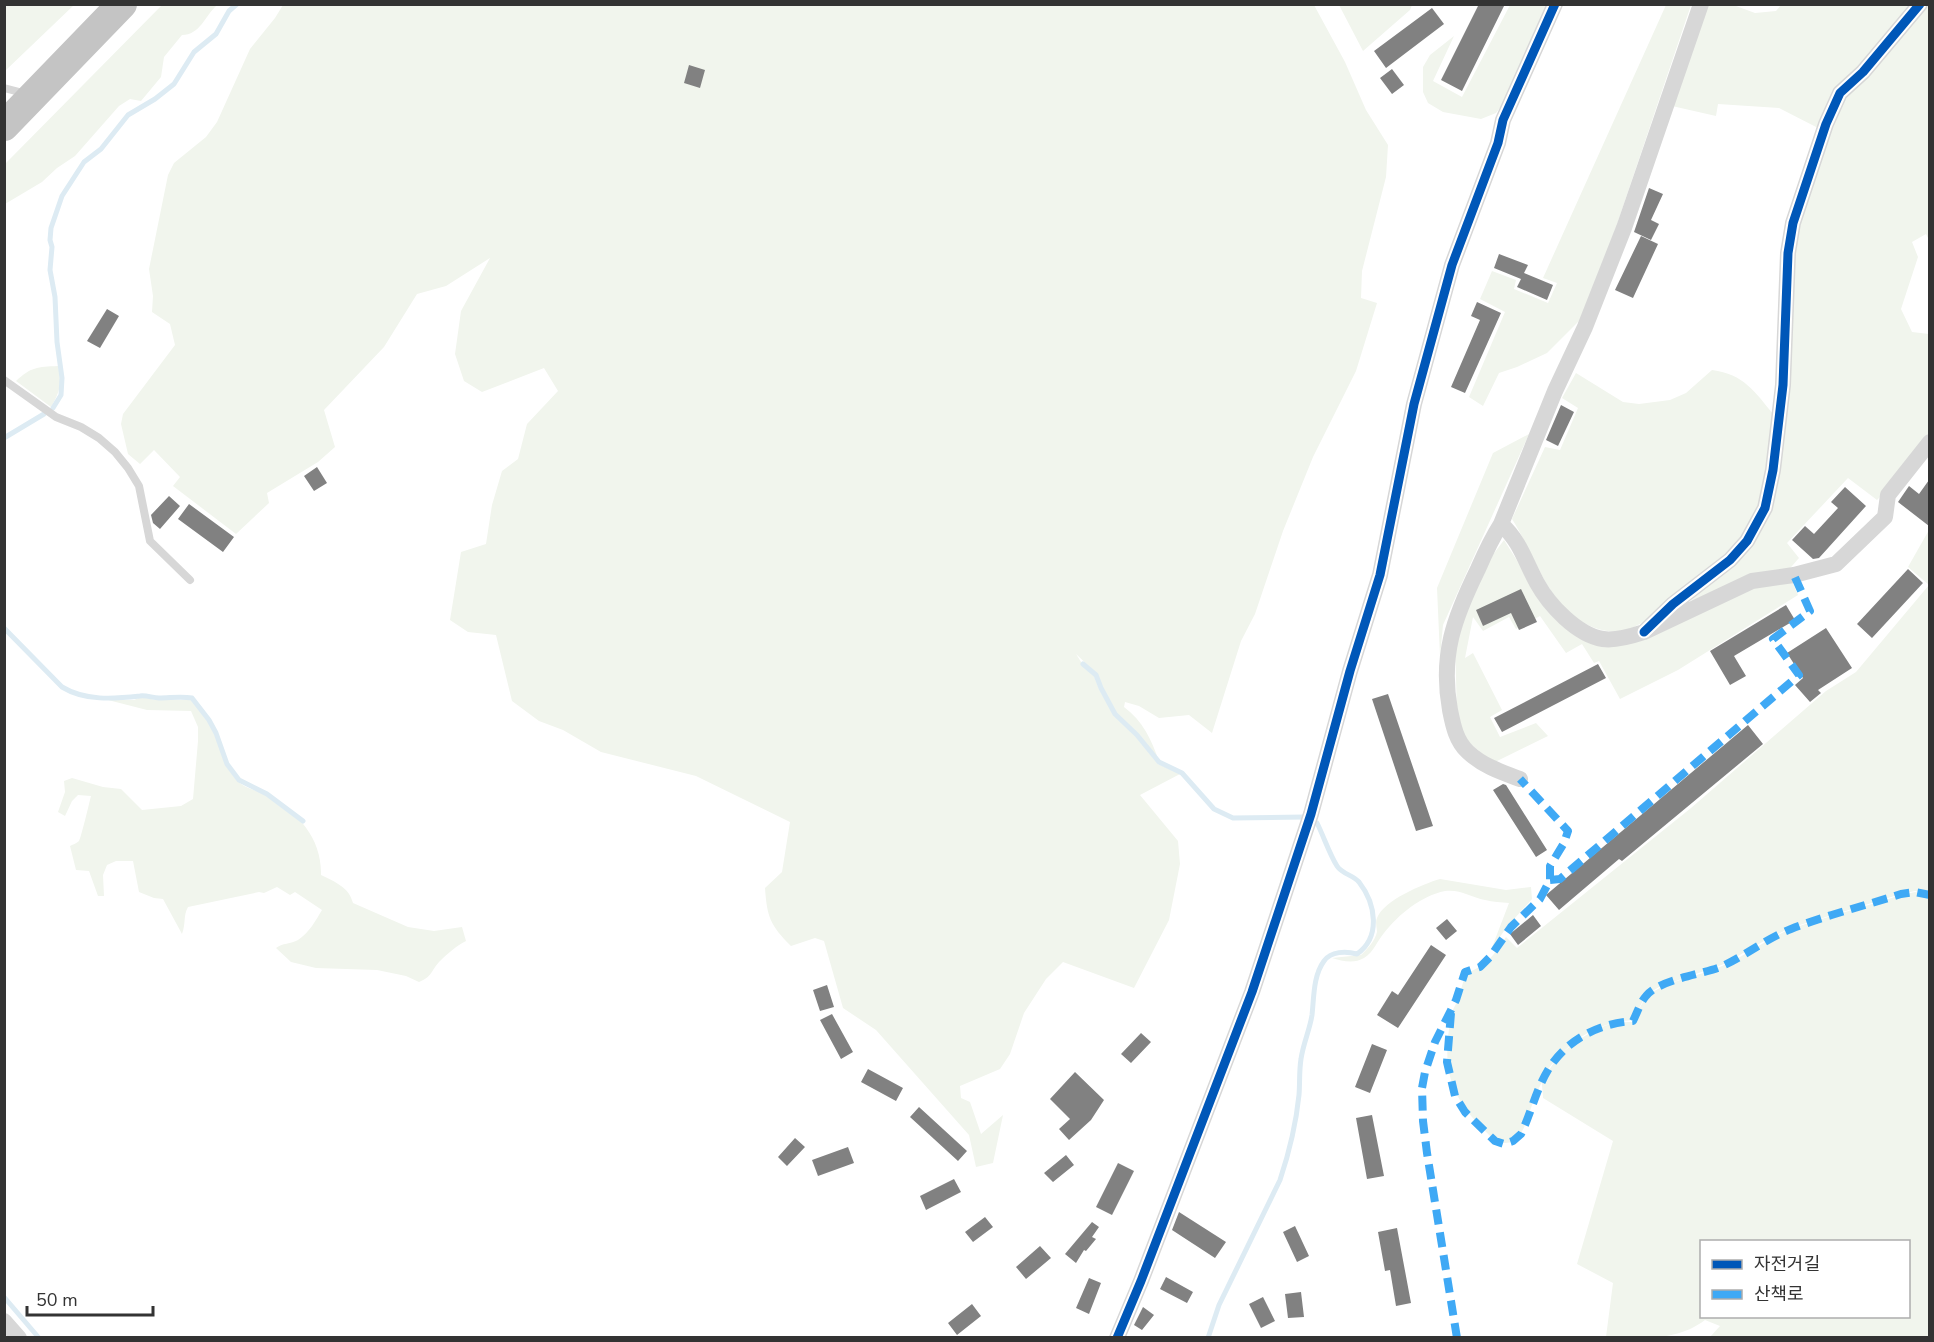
<svg xmlns="http://www.w3.org/2000/svg" width="1934" height="1342" font-family="'Nunito Sans','Noto Sans KR',sans-serif">
<style>
.green{fill:#f1f5ed;fill-rule:evenodd}
.lines{fill:none;stroke-linecap:round;stroke-linejoin:round}
.stream{stroke:#ddebf3;stroke-width:5}
.building{fill:#818181}
.lane{stroke:#d7d7d7;stroke-width:8}
.street{stroke:#d7d7d7;stroke-width:16}
.highway{stroke:#c4c4c4;stroke-width:30}
.quiet{stroke:#3fa9f5;stroke-width:8;stroke-dasharray:15 8;stroke-linecap:butt}
.cycleway-casing{stroke:#fff;stroke-width:13}
.cycleway{stroke:#0057b8;stroke-width:9}
</style>
<rect width="100%" height="100%" fill="#fff"/>
<path class="green" d="M5 4H74V5L5 71Z
M162 5H217C205 16 200 35 182 35L164 57 161 77 141 101 130 99 119 106 75 156 57 168 42 182 5 204V164Z
M283 5H1314L1345 62 1366 110 1388 145 1386 177 1362 271 1361 298 1377 303 1356 371 1313 457 1283 531 1255 614 1241 641 1212 733 1189 715 1159 718 1139 706 1125 702 1124 707C1143 721 1151 739 1159 761L1138 734 1116 713 1102 687 1097 674 1076 654 1083 665 1094 676 1099 689 1114 715 1136 736 1158 764 1180 774 1140 795 1178 841 1180 864 1169 920 1134 988 1063 962 1046 979 1024 1013 1010 1054 1000 1069 960 1086 961 1098 970 1102 981 1134 1003 1115 993 1163 976 1167 969 1135 876 1030 843 1008 824 941 815 938 791 946C770 925 767 917 765 888L782 872 790 822 696 776 601 752 563 730 539 721 512 701 496 635 468 632 450 620 461 552 486 544 492 505 502 471 518 459 527 424 558 391 544 368 482 392 464 381 455 354 461 311 490 258 446 286 417 294 384 347 324 410 335 447 318 462 267 493 269 503 236 534 173 486 180 477 154 450 140 464 128 454 121 424 123 414 175 345 170 324 152 312 153 296 149 269 168 175 174 163 206 137 217 122 250 49 275 18Z
M1339 5H1412L1410 10 1363 51Z
M1510 5H1547L1503 104 1496 113 1481 119 1443 112 1428 103 1423 92V67L1430 55 1454 36 1433 81 1462 97Z
M1666 5H1691L1611 242 1581 319 1547 353 1517 367 1499 373 1483 406 1469 397 1505 312 1480 299 1492 271 1516 280 1514 289 1548 303 1557 283 1543 278Z
M1706 5H1736V6L1755 13 1776 11 1781 5H1915L1820 129 1779 108 1718 104 1716 116 1672 106Z
M1925 5H1929V240L1926 234 1912 242 1918 257 1901 309 1912 332 1929 334V436L1893 484 1877 500 1848 478 1787 543 1799 558 1785 574 1680 614 1768 510 1791 251 1837 102Z
M58 366C62 383 60 392 51 407L16 381C31 367 37 367 58 366Z
M1712 370C1744 374 1755 392 1774 415L1761 502 1737 544 1643 622C1628 632 1612 634 1595 628 1549 611 1536 557 1512 519L1545 447 1560 450 1578 408 1562 398 1576 373 1623 402 1639 404 1670 400 1686 393Z
M1529 434 1443 625 1440 656 1437 588 1493 453Z
M1929 530V894L1915 891 1901 894 1790 928 1764 941 1724 964 1659 987 1646 995 1633 1020C1580 1024 1549 1058 1532 1105 1528 1116 1524 1135 1513 1141 1502 1147 1492 1138 1485 1131 1448 1094 1442 1068 1451 1016 1452 1010 1456 1005 1458 999 1461 990 1463 982 1466 973 1489 965 1493 955 1506 937L1517 948 1691 808 1826 691 1856 672 1929 585 1908 567Z
M1504 540 1537 592 1605 643 1755 585 1792 581 1798 595 1678 670 1620 699 1599 661 1594 663 1582 644 1566 653 1540 616 1516 629 1509 617 1483 631 1473 617 1465 658 1473 653 1502 710 1490 717 1500 737 1536 723 1548 736 1493 763 1465 739 1457 720 1455 635 1492 556Z
M141 697 156 700H191C201 711 211 723 217 738 223 753 226 766 236 779 243 789 258 790 268 796 299 813 322 839 321 875 335 882 349 887 353 903L408 927 434 931 462 927 466 941C456 946 447 954 439 962 431 971 432 977 419 982L406 976 377 970 316 968 291 962 276 948C282 943 291 944 298 940 309 933 316 920 322 910L295 892 290 895 277 887 264 893 259 892 188 907C183 916 186 924 182 934L163 899 154 898 139 892 133 861H116L107 865 103 875 104 896H98L89 871 76 870 70 846C72 845 77 843 79 841 81 838 89 804 91 796L78 795 72 801 65 816 58 812 65 792 64 781 72 778 103 787 121 789 142 810 181 806 193 799 198 741V727L191 711 147 710 108 700H134Z
M1440 879 1506 890 1531 887 1532 899 1506 928 1491 950 1509 903C1501 902 1493 902 1485 900 1471 897 1460 889 1445 891 1421 896 1399 914 1384 933 1377 941 1374 952 1364 958 1354 964 1342 961 1332 958L1361 955C1367 949 1375 941 1377 932 1377 928 1375 922 1377 918 1384 900 1423 884 1440 879Z
M1915 892 1930 895 1929 1337H1710L1720 1326 1705 1320C1676 1342 1641 1338 1606 1337L1613 1283 1577 1264 1613 1141 1543 1098C1543 1094 1542 1089 1542 1084 1546 1059 1591 1027 1615 1023 1621 1022 1627 1022 1633 1022 1638 1013 1642 1000 1650 994 1671 979 1698 977 1722 966 1746 956 1766 939 1791 929 1827 916 1865 907 1901 895ZM1702 1242H1908V1316H1702Z"/>
<g class="lines">
<path class="stream" d="M53 408 61 395 62 378 57 342 55 297 50 270 52 247 50 240 51 228 62 196 84 162 101 149 128 115 155 99 174 84 194 52 216 34 229 11 237 4
M4 438 44 414
M4 628 62 687C85 701 113 699 140 696 146 695 153 698 159 698 170 698 181 696 192 698L209 720 216 733 227 764 239 780 267 794 303 821
M1083 664 1096 675 1101 688 1115 714 1137 735 1159 762 1182 773 1214 809 1233 818 1304 817
M4 1297 39 1338
M1208 1338 1219 1305 1280 1180C1289 1153 1296 1124 1299 1095 1300 1083 1299 1071 1301 1059 1303 1044 1310 1029 1312 1015 1314 998 1313 976 1324 961 1331 951 1346 951 1357 954 1381 937 1376 904 1359 882 1353 875 1342 874 1337 866 1329 853 1324 837 1317 823"/>
</g>
<path class="building" d="M1479 4H1505L1462 91 1441 80Z
M1432 8 1444 24 1386 68 1374 51Z
M689 65 705 70 700 88 684 83Z
M1392 69 1404 85 1392 94 1380 78Z
M1649 188 1663 194 1651 220 1659 224 1651 240 1634 232Z
M1641 236 1658 244 1633 298 1615 290Z
M1499 254 1528 265 1524 273 1553 285 1547 300 1517 287 1521 279 1494 268Z
M1477 302 1501 313 1465 393 1451 387 1480 320 1471 316Z
M107 309 119 316 100 348 87 341Z
M1561 405 1574 412 1558 446 1546 440Z
M317 467 327 483 314 491 304 476Z
M1929 480V526L1898 502 1909 486 1919 494Z
M1845 487 1866 506 1819 558 1813 559 1792 540 1805 526 1814 534 1838 508 1831 502Z
M169 496 180 506 160 529 153 523 151 515Z
M189 504 234 537 223 552 178 519Z
M1908 569 1923 583 1872 638 1857 624Z
M1521 589 1537 622 1519 630 1511 613 1483 626 1476 610Z
M1786 605 1795 620 1734 656 1746 676 1730 685 1710 651Z
M1826 628 1852 668 1818 690 1821 693 1810 702 1795 685 1803 678 1787 653Z
M1598 664 1606 678 1502 732 1494 718Z
M1388 694 1433 826 1416 831 1372 699Z
M1748 725 1763 744 1622 861 1619 859 1559 910 1546 895Z
M1503 784 1506 785 1547 850 1536 857 1493 790Z
M1533 915 1541 926 1518 945 1510 934Z
M1447 919 1457 931 1446 940 1436 928Z
M1431 945 1446 955 1398 1028 1377 1015 1392 991 1398 995Z
M827 985 834 1007 820 1011 813 990Z
M832 1014 853 1052 841 1059 820 1020Z
M1141 1033 1151 1042 1131 1063 1121 1054Z
M1372 1044 1387 1050 1370 1093 1355 1087Z
M868 1069 903 1088 896 1101 861 1082Z
M1075 1072 1104 1100 1091 1120 1069 1140 1059 1129 1070 1119 1050 1099Z
M919 1107 967 1151 958 1161 910 1117Z
M1372 1115 1384 1176 1367 1179 1356 1118Z
M795 1138 805 1147 787 1166 778 1157Z
M848 1147 854 1163 818 1176 812 1160Z
M1066 1155 1074 1165 1053 1182 1044 1173Z
M1118 1163 1134 1171 1112 1215 1096 1207Z
M954 1179 961 1192 926 1210 920 1196Z
M1179 1212 1226 1242 1215 1258 1172 1230Z
M985 1217 993 1227 973 1242 965 1232Z
M1092 1222 1099 1227 1092 1237 1096 1239 1086 1251 1084 1250 1076 1263 1065 1254Z
M1295 1226 1309 1256 1297 1262 1283 1232Z
M1397 1228 1411 1303 1396 1306 1390 1270 1385 1271 1378 1232Z
M1040 1246 1051 1258 1026 1279 1016 1267Z
M1166 1277 1193 1292 1187 1303 1160 1289Z
M1089 1278 1101 1283 1089 1314 1076 1308Z
M1301 1292 1304 1317 1288 1318 1285 1294Z
M1263 1297 1275 1321 1261 1328 1249 1304Z
M972 1304 981 1316 957 1335 948 1323Z
M1143 1307 1154 1315 1142 1330 1134 1325Z"/>
<g class="lines">
<path class="lane" d="M4 88 27 94
M4 380 56 417 81 427 99 438 115 452 128 468 139 486 150 541 190 580"/>
<path class="street" d="M1501 524C1520 541 1525 561 1537 583 1549 605 1577 635 1603 639 1616 641 1632 636 1644 632L1752 581 1794 575 1836 564 1885 517 1888 495 1930 442
M1644 632 1673 604 1730 560 1747 541 1765 508 1773 470 1783 385 1788 253 1793 223 1826 124 1840 93 1863 72 1920 4
M1520 779C1501 772 1483 766 1468 752 1456 741 1453 725 1450 710 1440 655 1454 618 1478 569 1485 553 1492 538 1501 524L1555 391 1585 327 1624 228 1701 4
M4 1321 19 1338
M1117 1338 1141 1281 1252 992 1311 814 1350 671 1380 575 1414 404 1452 265 1498 143 1503 120 1555 4"/>
<path class="highway" d="M4 126 122 4"/>
<path class="quiet" d="M1550 880 1560 879 1799 675 1773 639 1810 611 1794 575
M1451 1013 1447 1062 1455 1096 1465 1112 1495 1141 1504 1144 1513 1141 1521 1134C1531 1113 1536 1090 1548 1070 1566 1040 1599 1023 1633 1021 1637 1013 1640 1003 1646 996 1659 980 1698 975 1718 968 1744 957 1765 939 1791 929 1827 915 1864 906 1901 894L1915 892 1930 895
M1457 1338 1427 1153 1423 1121 1422 1088 1425 1072 1435 1042 1456 1000 1465 972 1480 967 1490 957 1511 927 1540 899 1550 880V866L1564 843 1568 831 1520 779"/>
<g class="cycleway-casing">
<path id="cycleway" d="M1644 632 1673 604 1730 560 1747 541 1765 508 1773 470 1783 385 1788 253 1793 223 1826 124 1840 93 1863 72 1920 4
M1117 1338 1141 1281 1252 992 1311 814 1350 671 1380 575 1414 404 1452 265 1498 143 1503 120 1555 4"/>
</g>
<use href="#cycleway" class="cycleway"/>
</g>
<rect width="1934" height="1342" fill="none" stroke="#333333" stroke-width="12"/>
<rect x="1700" y="1240" width="210" height="78" fill="#ffffff" stroke="#adadad" stroke-width="1.5"/>
<rect x="1712" y="1260" width="30" height="9" fill="#0057b8" stroke="#adadad" stroke-width="1.5"/>
<text x="1754" y="1270" font-size="18" fill="#333333">자전거길</text>
<rect x="1712" y="1290" width="30" height="9" fill="#3fa9f5" stroke="#adadad" stroke-width="1.5"/>
<text x="1754" y="1300" font-size="18" fill="#333333">산책로</text>
<path d="M27 1306v9h126v-9" fill="none" stroke="#333333" stroke-width="3"/>
<text x="36" y="1306" font-size="18" fill="#333333" stroke="#ffffff" stroke-width="4.5" paint-order="stroke">50 m</text>
</svg>
